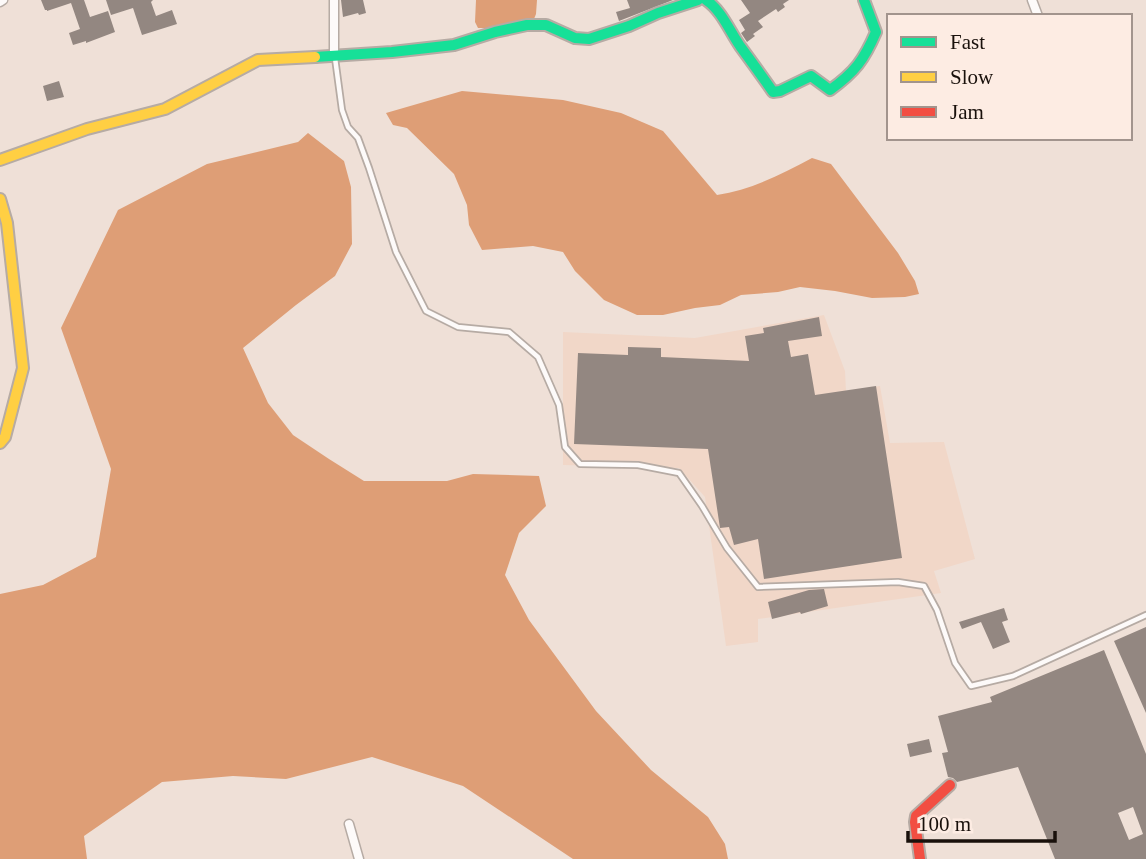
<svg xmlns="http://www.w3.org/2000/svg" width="1146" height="859" font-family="'Times New Roman',serif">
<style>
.built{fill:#f1d7c8}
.water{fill:#de9e76}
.building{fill:#938781;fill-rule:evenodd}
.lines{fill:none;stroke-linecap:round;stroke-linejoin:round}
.lane-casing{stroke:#b6aba4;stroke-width:8}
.street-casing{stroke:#b6aba4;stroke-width:11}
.fast-casing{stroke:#b6aba4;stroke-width:14}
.slow-casing{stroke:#b6aba4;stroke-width:14}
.jam-casing{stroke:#b6aba4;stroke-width:14}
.lane{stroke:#fdfaf9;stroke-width:4.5}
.street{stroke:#fdfaf9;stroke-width:8}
.fast{stroke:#16e098;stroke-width:10}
.slow{stroke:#ffcf43;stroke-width:10}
.jam{stroke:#f24e42;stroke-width:10}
</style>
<rect width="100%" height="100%" fill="#efe0d7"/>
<path class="built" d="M824 315 845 371 846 391 880 386 890 443 944 442 975 559 934 571 941 593 758 619V642L726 646 705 497 679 468 563 465V332L695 338Z"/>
<path class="water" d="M476 0H537L536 14 534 19 529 21 487 28H478L475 22Z
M462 91 563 100 621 113 663 131 717 195C751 190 782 174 812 158L831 164 898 253 915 281 919 294 905 297 872 298 835 291 800 287 778 292 741 295 720 305 695 308 663 315H637L604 300 575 271 563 252 533 246 482 250 469 225 467 205 454 174 407 128 393 125 386 113Z
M308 133 344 161 351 187 352 244 335 276 296 305 243 348 268 403 293 435 329 459 364 481H447L473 474 539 476 546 506 519 533 505 575 529 620 596 711 651 770 708 817 725 844 728 859H573L463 786 372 757 286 779 233 776 162 782 84 836 87 859H0V594L43 585 96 557 111 469 61 328 118 210 207 164 298 142Z"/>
<path class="building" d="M41 0H84L90 17 108 11 115 32 86 43V41L73 45 69 33 80 29 71 3 47 11V10H45Z
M106 0H153L151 2 156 16 172 10 177 24 142 35 133 8 111 15Z
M341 0H363L366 13 359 15 358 13 343 17Z
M627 0H673L619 21 616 12 630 8Z
M741 0H789L783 4 785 7 778 12 776 9 758 21 763 27 753 34 755 36 747 42 741 33 745 30 739 20 750 13Z
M59 81 64 97 47 101 43 86Z
M819 317 822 336 788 341 791 357 808 354 815 395 876 386 902 558 764 579 758 539 734 545 729 527 720 528 708 449 574 444 578 353 628 355V347L661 348V357L749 361 745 336 764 333 763 328Z
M824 589 828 606 801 614 800 612 772 619 768 602 809 590Z
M1004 608 1008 620 1002 622 1010 642 993 649 981 622 962 629 959 622Z
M1146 627V713L1114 641Z
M1104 650 1146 754V859H1055L1018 767 957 782 953 778 948 777 942 753 948 752 938 716 992 702 990 697ZM1133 807 1143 834 1129 840 1118 813Z
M929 739 932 752 910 757 907 744Z"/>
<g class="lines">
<g class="lane-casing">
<path id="lane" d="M335 58 342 110 348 127 358 138 369 168 396 252 426 311 458 327 509 332 538 357 559 405 565 447 580 464 638 465 679 473 702 506 727 548 758 587 898 582 924 586 937 610 955 663 971 686 1013 676 1146 615"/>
</g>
<g class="street-casing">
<path id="street" d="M334 0V55
M1032 0 1038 16
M0 2 3 0
M349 824 359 859"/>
</g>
<g class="fast-casing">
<path id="fast" d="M706 0C722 11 729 30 740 46 751 61 762 76 773 92L780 91 811 76 830 90C855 72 864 60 876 32L864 0
M315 57 392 52 454 45 495 32 527 25H546L575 38 589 39 629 26 658 13 698 0"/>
</g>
<g class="slow-casing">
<path id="slow" d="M0 160 87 129 165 109 258 60 315 57
M0 199 7 223 23 368 5 437 0 443"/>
</g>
<g class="jam-casing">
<path id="jam" d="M920 859 915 822 916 816 950 785"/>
</g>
<use href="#lane" class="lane"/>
<use href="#street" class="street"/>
<use href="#fast" class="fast"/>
<use href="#slow" class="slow"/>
<use href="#jam" class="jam"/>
</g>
<rect x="887" y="14" width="245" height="126" fill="#fdece3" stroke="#a2948d" stroke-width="2"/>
<rect x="901" y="37" width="35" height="10" fill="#16e098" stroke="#a2948d" stroke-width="2"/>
<text x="950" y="49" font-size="21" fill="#19100b">Fast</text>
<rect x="901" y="72" width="35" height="10" fill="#ffcf43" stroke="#a2948d" stroke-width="2"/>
<text x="950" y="84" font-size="21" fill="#19100b">Slow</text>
<rect x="901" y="107" width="35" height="10" fill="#f24e42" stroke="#a2948d" stroke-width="2"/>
<text x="950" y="119" font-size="21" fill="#19100b">Jam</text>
<path d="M908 831v10h147v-10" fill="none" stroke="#19100b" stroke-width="3.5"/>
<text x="918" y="831" font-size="21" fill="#19100b" stroke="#fdece3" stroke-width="5" paint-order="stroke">100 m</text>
</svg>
